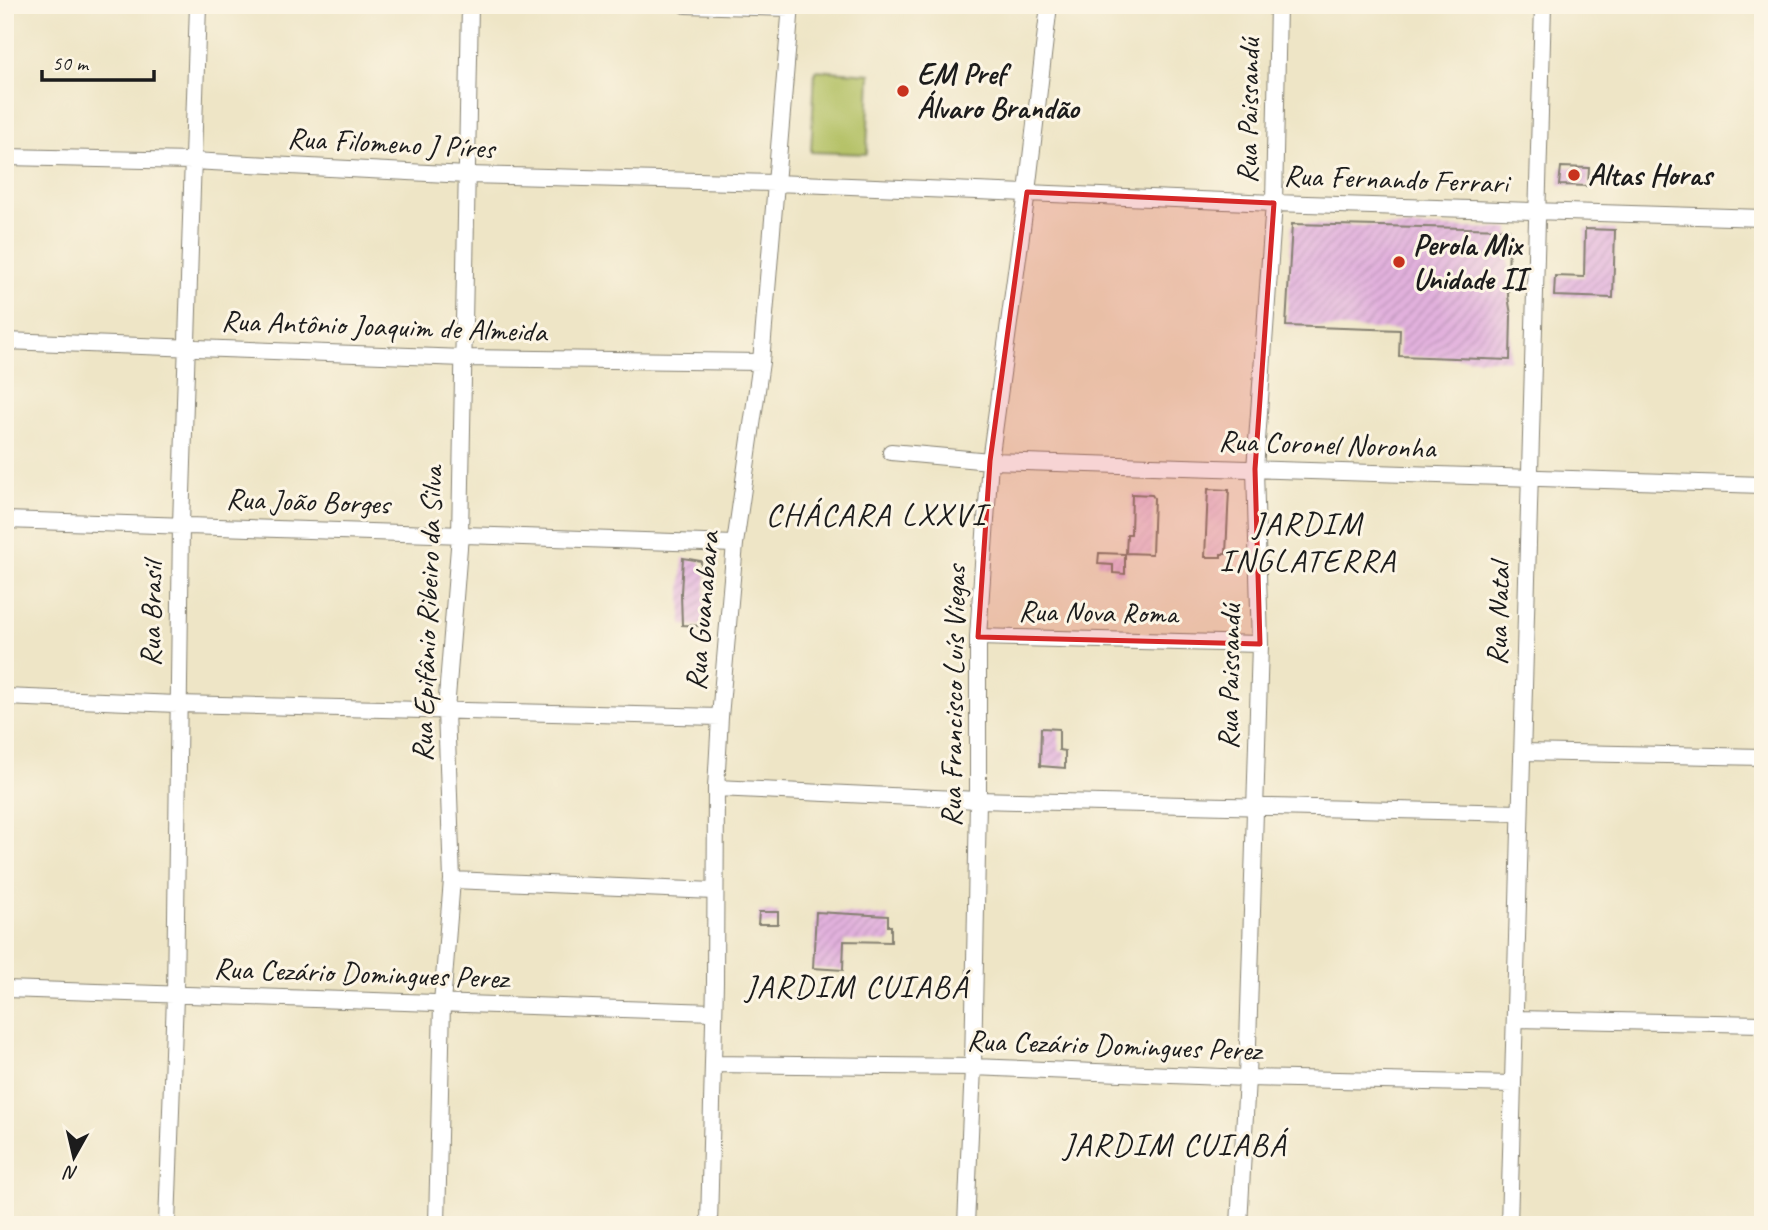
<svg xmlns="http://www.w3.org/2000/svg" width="1768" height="1230" font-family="Caveat,sans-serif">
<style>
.green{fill:#b2c063;stroke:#676e40;stroke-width:2}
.building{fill:url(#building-hatch)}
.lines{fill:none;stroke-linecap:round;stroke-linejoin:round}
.street-casing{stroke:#858071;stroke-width:18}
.street{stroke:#fff;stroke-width:16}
.marked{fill:#d62828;fill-opacity:0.2;stroke:#d62828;stroke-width:5;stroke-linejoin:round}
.poi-dot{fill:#c8321e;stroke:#fcf5e5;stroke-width:2.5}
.labels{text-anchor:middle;stroke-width:6;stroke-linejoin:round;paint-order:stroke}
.poi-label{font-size:30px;font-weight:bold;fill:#1c1c1c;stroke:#fcf5e5;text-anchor:start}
.street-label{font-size:30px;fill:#1c1c1c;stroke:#fcf5e5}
.neighbourhood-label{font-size:32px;letter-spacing:2px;fill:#1c1c1c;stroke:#fcf5e5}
</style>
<defs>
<pattern id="building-hatch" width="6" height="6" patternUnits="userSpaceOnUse" patternTransform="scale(1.75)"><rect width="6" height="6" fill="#e2b1dd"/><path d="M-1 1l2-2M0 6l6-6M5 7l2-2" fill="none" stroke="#c198bd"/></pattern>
</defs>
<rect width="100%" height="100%" fill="#fcf5e5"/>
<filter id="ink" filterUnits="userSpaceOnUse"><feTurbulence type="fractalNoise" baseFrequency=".0143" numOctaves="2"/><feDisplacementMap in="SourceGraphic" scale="14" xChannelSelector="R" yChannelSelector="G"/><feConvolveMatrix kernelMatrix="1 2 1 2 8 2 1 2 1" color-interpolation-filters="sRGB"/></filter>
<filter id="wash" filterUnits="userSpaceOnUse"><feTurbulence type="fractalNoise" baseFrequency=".00686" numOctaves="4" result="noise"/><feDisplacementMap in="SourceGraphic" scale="28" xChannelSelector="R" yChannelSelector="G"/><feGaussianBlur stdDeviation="1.57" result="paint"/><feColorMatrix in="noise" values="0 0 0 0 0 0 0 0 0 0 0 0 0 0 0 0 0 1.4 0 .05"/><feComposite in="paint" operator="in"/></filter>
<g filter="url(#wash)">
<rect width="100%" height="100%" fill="#eee5c6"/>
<path class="green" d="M815 70 870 74 867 154 811 152Z"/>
<g id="blocks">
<path class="building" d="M1561 167 1589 168 1588 186 1559 185Z
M1292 224 1509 229 1508 296 1511 315 1510 360 1399 356 1400 330 1286 326Z
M1585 229 1615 230 1613 298 1554 296 1555 276 1584 277Z
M1208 489 1229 490 1226 554H1221V557H1205Z
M1132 494 1152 495 1154 498 1152 554 1126 553 1127 534H1131Z
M1099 553 1125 554V574L1113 573V565L1098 564Z
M683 558 701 561V569H706L703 626 682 625 681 593Z
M1041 728 1059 729V750L1065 751V768L1040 766Z
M759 912H778V924H758Z
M816 912 888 916V926H891V942L844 941 843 970 813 968Z"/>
</g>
</g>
<g filter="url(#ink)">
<use href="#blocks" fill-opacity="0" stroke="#858071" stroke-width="2"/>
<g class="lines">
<g class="street-casing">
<path id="street" d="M685 5 790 8
M5 157 192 161 467 175 775 183 1274 203 1763 218
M5 341 464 358 761 362
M891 452 990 461 1763 485
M5 520 735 544
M978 637 1260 644
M5 697 177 704 720 717
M1522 752 1763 757
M716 788 978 800 1520 813
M452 880 714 891
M5 989 714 1012
M1515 1019 1763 1024
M713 1064 973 1067 1247 1078 1513 1084
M167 1225 175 996 181 524 198 5
M437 1225 442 1003 452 880 446 710 460 535 470 5
M709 1225 715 982 716 788 720 717 735 544 761 362 791 5
M966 1225 973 1067 978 800V637L990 461 1027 192 1049 5
M1239 1225 1247 1078 1260 644 1255 469 1274 203 1278 5
M1509 1225 1543 5"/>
</g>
<use href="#street" class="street"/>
</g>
</g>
<path class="marked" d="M1027 192 1274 203 1255 469 1260 644 978 637 990 461Z"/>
<g class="poi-dot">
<circle cx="903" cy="91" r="7"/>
<circle cx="1574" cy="175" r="7"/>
<circle cx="1399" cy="262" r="7"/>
</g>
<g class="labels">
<g class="poi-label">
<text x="917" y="84">EM Pref<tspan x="917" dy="34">Álvaro Brandão</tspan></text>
<text x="1588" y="185">Altas Horas</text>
<text x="1413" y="255">Perola Mix<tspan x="1413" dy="34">Unidade II</tspan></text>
</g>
<g class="street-label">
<text transform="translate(1248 111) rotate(-89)" y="10">Rua Paissandú</text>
<text transform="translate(391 143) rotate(3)" y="10">Rua Filomeno J Píres</text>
<text transform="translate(1396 179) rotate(2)" y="10">Rua Fernando Ferrari</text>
<text transform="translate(384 326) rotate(2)" y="10">Rua Antônio Joaquim de Almeida</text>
<text transform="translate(1327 444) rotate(2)" y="10">Rua Coronel Noronha</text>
<text transform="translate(308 501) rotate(2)" y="10">Rua João Borges</text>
<text transform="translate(702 611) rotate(-85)" y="10">Rua Guanabara</text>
<text transform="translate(1098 612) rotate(1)" y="10">Rua Nova Roma</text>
<text transform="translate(151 614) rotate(-89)" y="10">Rua Brasil</text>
<text transform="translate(427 614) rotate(-88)" y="10">Rua Epifânio Ribeiro da Silva</text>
<text transform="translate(1498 614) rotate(-88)" y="10">Rua Natal</text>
<text transform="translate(1229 677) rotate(-89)" y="10">Rua Paissandú</text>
<text transform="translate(953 696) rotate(-89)" y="10">Rua Francisco Luís Viegas</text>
<text transform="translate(361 973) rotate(2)" y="10">Rua Cezário Domingues Perez</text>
<text transform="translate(1114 1045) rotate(2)" y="10">Rua Cezário Domingues Perez</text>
</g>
<g class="neighbourhood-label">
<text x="876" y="525">CHÁCARA LXXVI</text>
<text x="1308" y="534">JARDIM<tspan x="1308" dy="37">INGLATERRA</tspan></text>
<text x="857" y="997">JARDIM CUIABÁ</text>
<text x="1175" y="1155">JARDIM CUIABÁ</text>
</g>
</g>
<rect width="1768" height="1230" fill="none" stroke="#fcf5e5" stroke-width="28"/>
<g transform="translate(74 1157) rotate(188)" stroke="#fcf5e5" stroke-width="5" paint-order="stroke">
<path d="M0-5L12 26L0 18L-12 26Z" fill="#1c1c1c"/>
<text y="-10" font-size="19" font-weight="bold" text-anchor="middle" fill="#1c1c1c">N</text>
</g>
<path d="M42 70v10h112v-10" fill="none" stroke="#1c1c1c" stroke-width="3.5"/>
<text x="52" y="70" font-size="21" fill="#1c1c1c" stroke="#fcf5e5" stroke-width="5" paint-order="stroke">50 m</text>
</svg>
